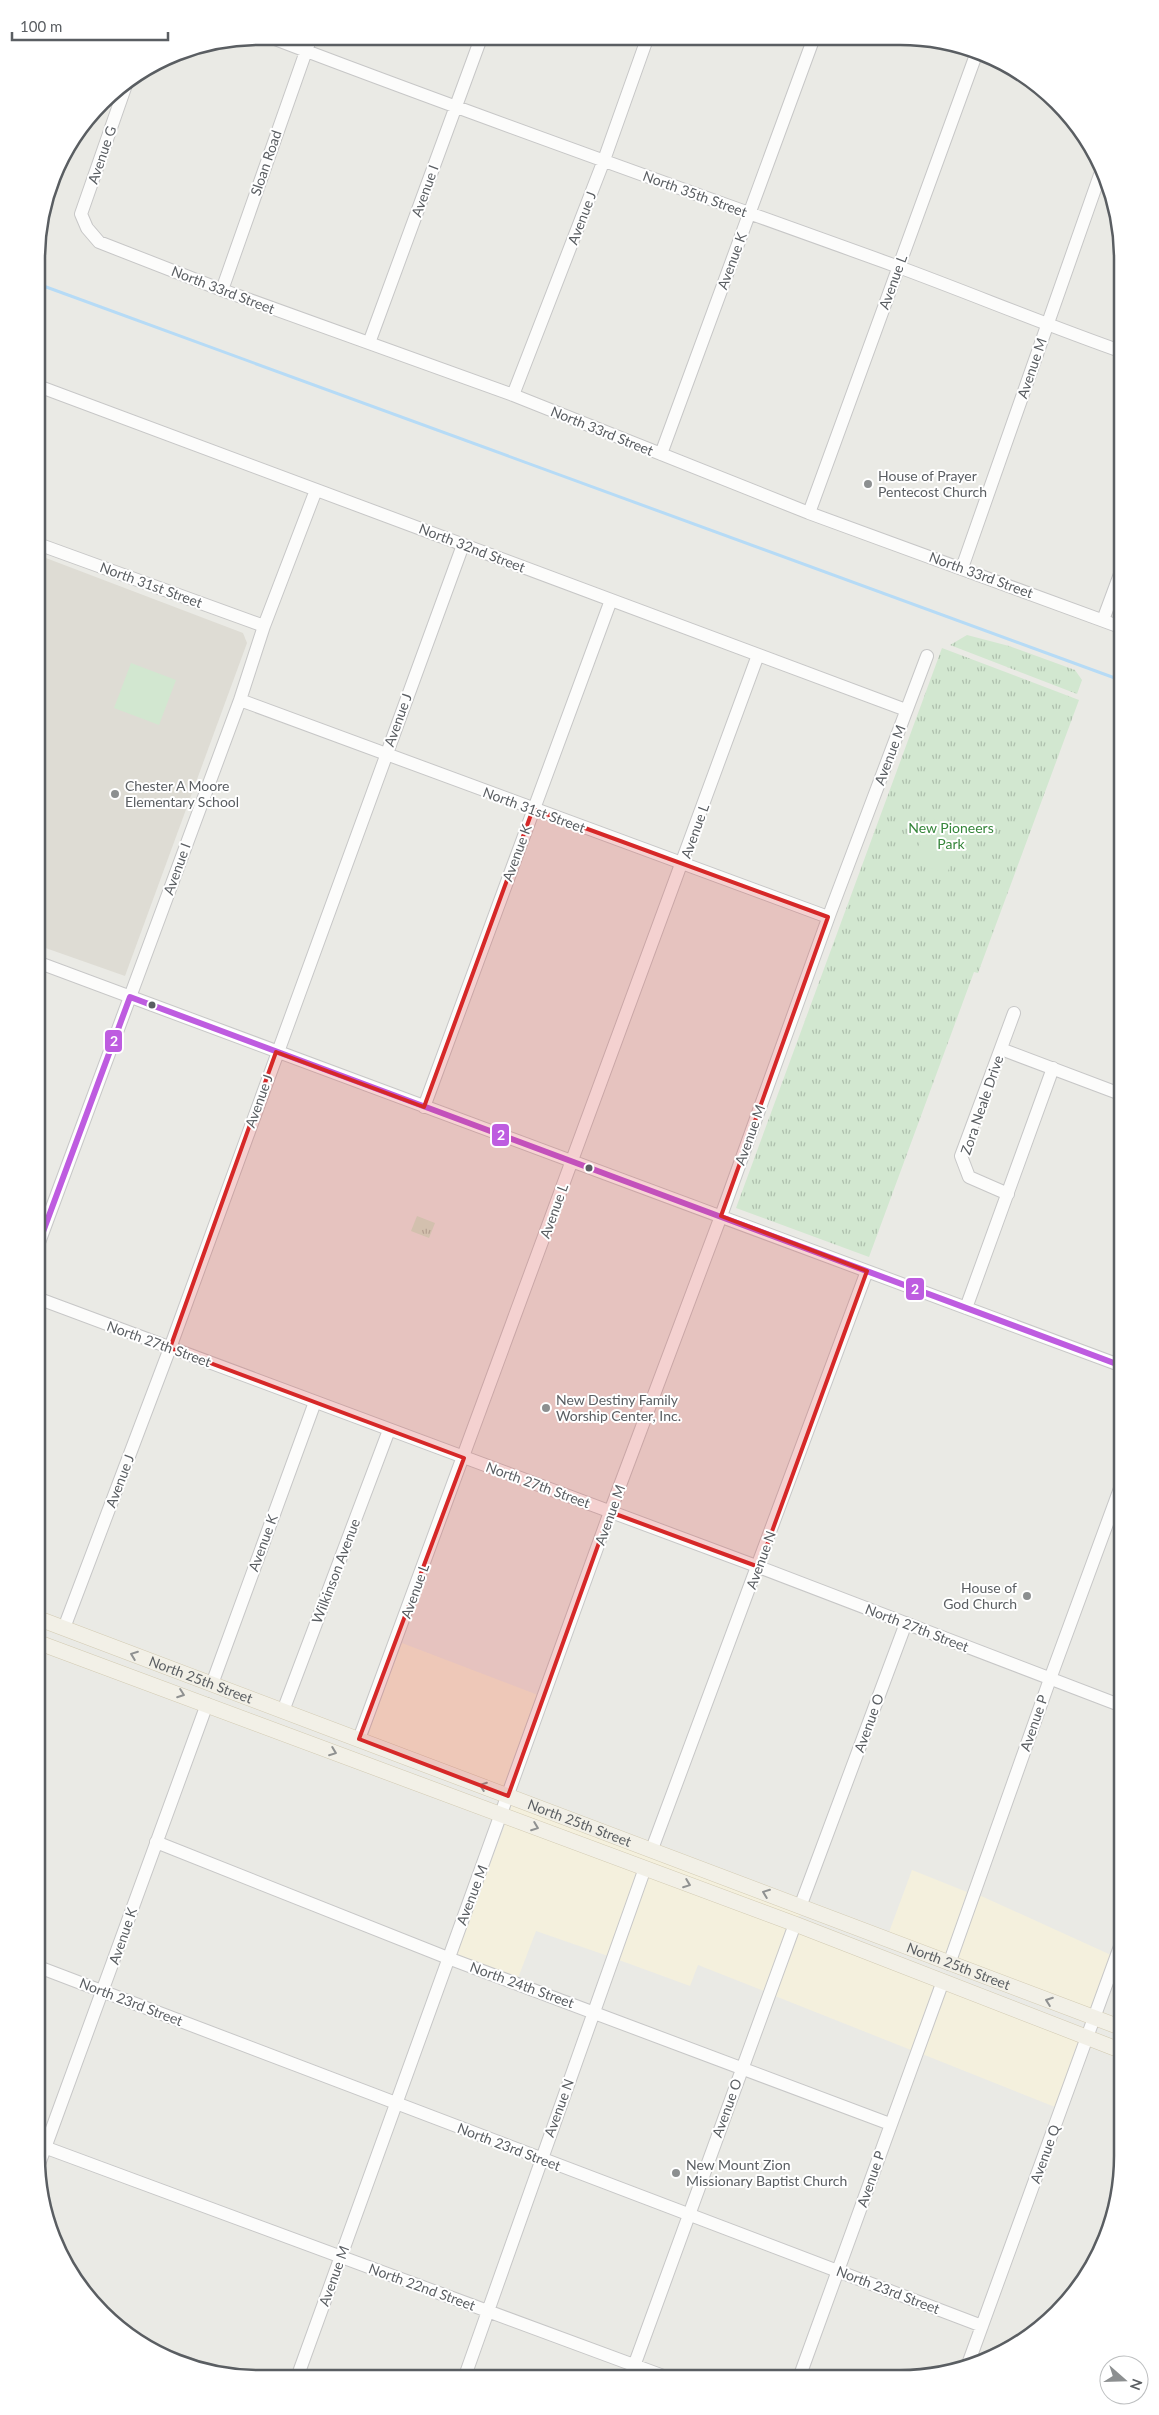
<svg xmlns="http://www.w3.org/2000/svg" width="1159" height="2415" font-family="Lato,sans-serif">
<style>
.commercial{fill:#f4f0dd}
.education{fill:#dedcd4}
.park{fill:url(#park-tufts)}
.pitch{fill:#d2e7d0}
.lines{fill:none;stroke-linecap:round;stroke-linejoin:round}
.stream{stroke:#b6dbf6;stroke-width:3}
.minor-casing{stroke:#c7c7c7;stroke-width:14}
.major-casing{stroke:#d2cab2;stroke-width:16}
.minor{stroke:#fcfcfb;stroke-width:12}
.major{stroke:#f2f0e7;stroke-width:15}
.bus-1-casing{stroke:#fff;stroke-width:10}
.bus-1{stroke:#be5ce0;stroke-width:6}
.oneway{stroke:#8f9191}
.marked{fill:#d62828;fill-opacity:0.2;stroke:#d62828;stroke-width:4;stroke-linejoin:round}
.poi-dot{fill:#8c8f90;stroke:#fff;stroke-width:2}
.bus-dot{fill:#5a5e62;stroke:#fff;stroke-width:2}
.labels{text-anchor:middle;stroke-width:4;stroke-linejoin:round;paint-order:stroke}
.street-label{font-size:14px;fill:#5a5e62;stroke:#fff}
.poi-label{font-size:14px;fill:#5a5e62;stroke:#fff;text-anchor:start}
.park-label{font-size:14px;fill:#36863b;stroke:#fff}
.rim{fill:none;stroke:#5a5e62;stroke-width:2.5}
.line-badge{stroke:#fff;stroke-width:2}
.badge-label{font-size:14px;text-anchor:middle;font-weight:bold;fill:#fff}
</style>
<defs>
<pattern id="park-tufts" width="24" height="20" patternUnits="userSpaceOnUse" patternTransform="scale(1.25)"><rect width="24" height="20" fill="#d2e7d0"/><path d="M3 7l-1-3M5 7V3M7 7l1-3M15 17l-1-3M17 17v-4M19 17l1-3" fill="none" stroke="#adbeac"/></pattern>
</defs>
<rect width="100%" height="100%" fill="#eaeae5"/>
<path class="commercial" d="M402 1643 538 1695 504 1788 367 1736Z
M512 1803 804 1914 794 1918 509 1812Z
M506 1822 638 1871 608 1956 536 1931 518 1978 456 1955Z
M912 1870 967 1892 945 1957 888 1935Z
M649 1876 787 1927 764 1991 698 1965 690 1986 619 1960Z
M979 1895 1111 1955 1091 2010 956 1961Z
M798 1932 935 1984 911 2050 775 1996Z
M947 1988 1079 2040 1055 2107 922 2054Z"/>
<path class="education" d="M38 555 243 633 247 643 125 976 37 945Z"/>
<path class="park" d="M967 635 1009 646 1075 670 1082 680 1077 694 950 645Z
M942 648 1079 700 978 973 974 972 869 1257 736 1208Z
M417 1216 435 1223 429 1238 411 1231Z"/>
<path class="pitch" d="M131 663 176 680 159 725 114 708Z
M929 817 963 829 947 874 913 861Z"/>
<g class="lines">
<path class="stream" d="M38 284 1123 681"/>
<g class="minor-casing">
<path id="minor" d="M267 36C475 116 686 190 896 266 972 294 1046 325 1123 352
M127 82 81 214 87 228 99 242 222 290 513 395 809 513 1123 628
M222 290 311 37
M369 343 481 38
M38 386 906 710
M513 395 604 160 647 39
M661 454 813 40
M809 513 977 52
M38 544 264 626
M962 568 1102 169
M1103 620 1123 566
M240 700 828 917
M37 962 1122 1366
M1001 1049 1115 1092
M424 1107 611 600
M1008 1194 969 1177 961 1156 1014 1013
M37 1248 240 700 264 626 316 490
M37 1298 759 1567 1122 1706
M966 1308 1053 1068
M64 1628 170 1348 463 545
M212 1684 315 1402
M283 1711 389 1430
M359 1739 758 655
M156 1842 448 1958 890 2124
M652 1849 867 1271
M800 1907 906 1623
M949 1964 1050 1679 1122 1483
M36 1966 982 2326
M36 2144 666 2377
M38 2167 207 1704
M152 2350 218 2375
M967 2367 1122 1941
M298 2375 610 1512 721 1216 830 913 927 656
M465 2376 645 1868
M630 2377 795 1924
M799 2378 943 1981"/>
</g>
<g class="major-casing">
<g id="major">
<path id="s1" d="M37 1618 1122 2028"/>
<path d="M37 1642 795 1924 1122 2051"/>
</g>
</g>
<use href="#minor" class="minor"/>
<use href="#major" class="major"/>
<g class="bus-1-casing">
<path id="bus-1" d="M37 1248 130 997 1122 1366"/>
</g>
<use href="#bus-1" class="bus-1"/>
</g>
<defs><path id="oneway-chevron" d="M-2-3.5L2.5 0L-2 3.5" fill="none" stroke-width="1.6" stroke-linecap="round" stroke-linejoin="round" transform="scale(1.25)"/></defs>
<g class="oneway">
<use href="#oneway-chevron" transform="translate(134 1655) rotate(-159)"/>
<use href="#oneway-chevron" transform="translate(181 1694) rotate(20)"/>
<use href="#oneway-chevron" transform="translate(333 1752) rotate(21)"/>
<use href="#oneway-chevron" transform="translate(483 1786) rotate(-159)"/>
<use href="#oneway-chevron" transform="translate(535 1827) rotate(21)"/>
<use href="#oneway-chevron" transform="translate(687 1884) rotate(21)"/>
<use href="#oneway-chevron" transform="translate(766 1893) rotate(-159)"/>
<use href="#oneway-chevron" transform="translate(1049 2001) rotate(-160)"/>
</g>
<path class="marked" d="M533 809 828 917 721 1216 867 1271 759 1567 610 1512 508 1796 359 1739 464 1458 170 1348 276 1052 424 1107Z"/>
<g class="poi-dot">
<circle cx="868" cy="484" r="5"/>
<circle cx="115" cy="794" r="5"/>
<circle cx="546" cy="1408" r="5"/>
<circle cx="1027" cy="1596" r="5"/>
<circle cx="676" cy="2173" r="5"/>
</g>
<g class="bus-dot">
<circle cx="152" cy="1005" r="4.5"/>
<circle cx="589" cy="1168" r="4.5"/>
</g>
<g class="labels">
<g class="street-label">
<text transform="translate(102 155) rotate(-71)" y="5">Avenue G</text>
<text transform="translate(266 163) rotate(-71)" y="5">Sloan Road</text>
<text transform="translate(425 191) rotate(-70)" y="5">Avenue I</text>
<text transform="translate(695 194) rotate(20)" y="5">North 35th Street</text>
<text transform="translate(582 218) rotate(-69)" y="5">Avenue J</text>
<text transform="translate(732 261) rotate(-70)" y="5">Avenue K</text>
<text transform="translate(893 282) rotate(-70)" y="5">Avenue L</text>
<text transform="translate(223 290) rotate(21)" y="5">North 33rd Street</text>
<text transform="translate(1032 368) rotate(-71)" y="5">Avenue M</text>
<text transform="translate(602 431) rotate(22)" y="5">North 33rd Street</text>
<text transform="translate(472 548) rotate(21)" y="5">North 32nd Street</text>
<text transform="translate(981 575) rotate(20)" y="5">North 33rd Street</text>
<text transform="translate(151 585) rotate(20)" y="5">North 31st Street</text>
<text transform="translate(398 720) rotate(-70)" y="5">Avenue J</text>
<text transform="translate(890 755) rotate(-69)" y="5">Avenue M</text>
<text transform="translate(534 810) rotate(20)" y="5">North 31st Street</text>
<text transform="translate(695 831) rotate(-70)" y="5">Avenue L</text>
<text transform="translate(517 853) rotate(-70)" y="5">Avenue K</text>
<text transform="translate(177 869) rotate(-70)" y="5">Avenue I</text>
<text transform="translate(259 1101) rotate(-70)" y="5">Avenue J</text>
<text transform="translate(982 1105) rotate(-71)" y="5">Zora Neale Drive</text>
<text transform="translate(750 1135) rotate(-70)" y="5">Avenue M</text>
<text transform="translate(554 1211) rotate(-70)" y="5">Avenue L</text>
<text transform="translate(159 1344) rotate(20)" y="5">North 27th Street</text>
<text transform="translate(120 1481) rotate(-69)" y="5">Avenue J</text>
<text transform="translate(538 1485) rotate(20)" y="5">North 27th Street</text>
<text transform="translate(610 1515) rotate(-70)" y="5">Avenue M</text>
<text transform="translate(263 1543) rotate(-70)" y="5">Avenue K</text>
<text transform="translate(761 1560) rotate(-70)" y="5">Avenue N</text>
<text transform="translate(336 1571) rotate(-69)" y="5">Wilkinson Avenue</text>
<text transform="translate(415 1591) rotate(-70)" y="5">Avenue L</text>
<text transform="translate(917 1628) rotate(21)" y="5">North 27th Street</text>
<text dy="5" stroke="none"><textPath href="#s1" startOffset="175">North 25th Street</textPath></text>
<text transform="translate(869 1723) rotate(-70)" y="5">Avenue O</text>
<text transform="translate(1034 1723) rotate(-71)" y="5">Avenue P</text>
<text dy="5" stroke="none"><textPath href="#s1" startOffset="580">North 25th Street</textPath></text>
<text transform="translate(472 1895) rotate(-69)" y="5">Avenue M</text>
<text transform="translate(123 1936) rotate(-71)" y="5">Avenue K</text>
<text dy="5" stroke="none"><textPath href="#s1" startOffset="985">North 25th Street</textPath></text>
<text transform="translate(522 1985) rotate(20)" y="5">North 24th Street</text>
<text transform="translate(131 2002) rotate(21)" y="5">North 23rd Street</text>
<text transform="translate(559 2108) rotate(-70)" y="5">Avenue N</text>
<text transform="translate(727 2108) rotate(-70)" y="5">Avenue O</text>
<text transform="translate(509 2147) rotate(21)" y="5">North 23rd Street</text>
<text transform="translate(1045 2154) rotate(-70)" y="5">Avenue Q</text>
<text transform="translate(871 2179) rotate(-71)" y="5">Avenue P</text>
<text transform="translate(334 2276) rotate(-70)" y="5">Avenue M</text>
<text transform="translate(422 2287) rotate(20)" y="5">North 22nd Street</text>
<text transform="translate(888 2290) rotate(21)" y="5">North 23rd Street</text>
</g>
<g class="poi-label">
<text x="878" y="481">House of Prayer<tspan x="878" dy="16">Pentecost Church</tspan></text>
<text x="125" y="791">Chester A Moore<tspan x="125" dy="16">Elementary School</tspan></text>
<text x="556" y="1405">New Destiny Family<tspan x="556" dy="16">Worship Center, Inc.</tspan></text>
<text x="1017" y="1593" text-anchor="end">House of<tspan x="1017" dy="16">God Church</tspan></text>
<text x="686" y="2170">New Mount Zion<tspan x="686" dy="16">Missionary Baptist Church</tspan></text>
</g>
<g class="park-label">
<text x="951" y="833">New Pioneers<tspan x="951" dy="16">Park</tspan></text>
</g>
</g>
<path d="M0 0H1159V2415H0ZM259 45H900A214 214 0 0 1 1114 259V2156A214 214 0 0 1 900 2370H259A214 214 0 0 1 45 2156V259A214 214 0 0 1 259 45Z" fill="#fff" fill-rule="evenodd"/>
<path class="rim" d="M259 45H900A214 214 0 0 1 1114 259V2156A214 214 0 0 1 900 2370H259A214 214 0 0 1 45 2156V259A214 214 0 0 1 259 45Z"/>
<g class="line-badge">
<rect x="104" y="1029" width="19" height="24" rx="5" fill="#be5ce0"/>
<rect x="491" y="1123" width="19" height="24" rx="5" fill="#be5ce0"/>
<rect x="905" y="1277" width="20" height="24" rx="5" fill="#be5ce0"/>
</g>
<g class="badge-label">
<text x="114" y="1046">2</text>
<text x="501" y="1140">2</text>
<text x="915" y="1294">2</text>
</g>
<g transform="translate(1124 2380) rotate(110)"><circle r="24" fill="#ffffff" stroke="#bdbfc0"/>
<path d="M0-4L9 19L0 12L-9 19Z" fill="#8c8f90"/>
<text y="-8" font-size="14" font-weight="bold" text-anchor="middle" fill="#5a5e62">N</text>
</g>
<path d="M12 32v8h156v-8" fill="none" stroke="#5a5e62" stroke-width="2.5"/>
<text x="20" y="32" font-size="15" fill="#5a5e62" stroke="#ffffff" stroke-width="4" paint-order="stroke">100 m</text>
</svg>
